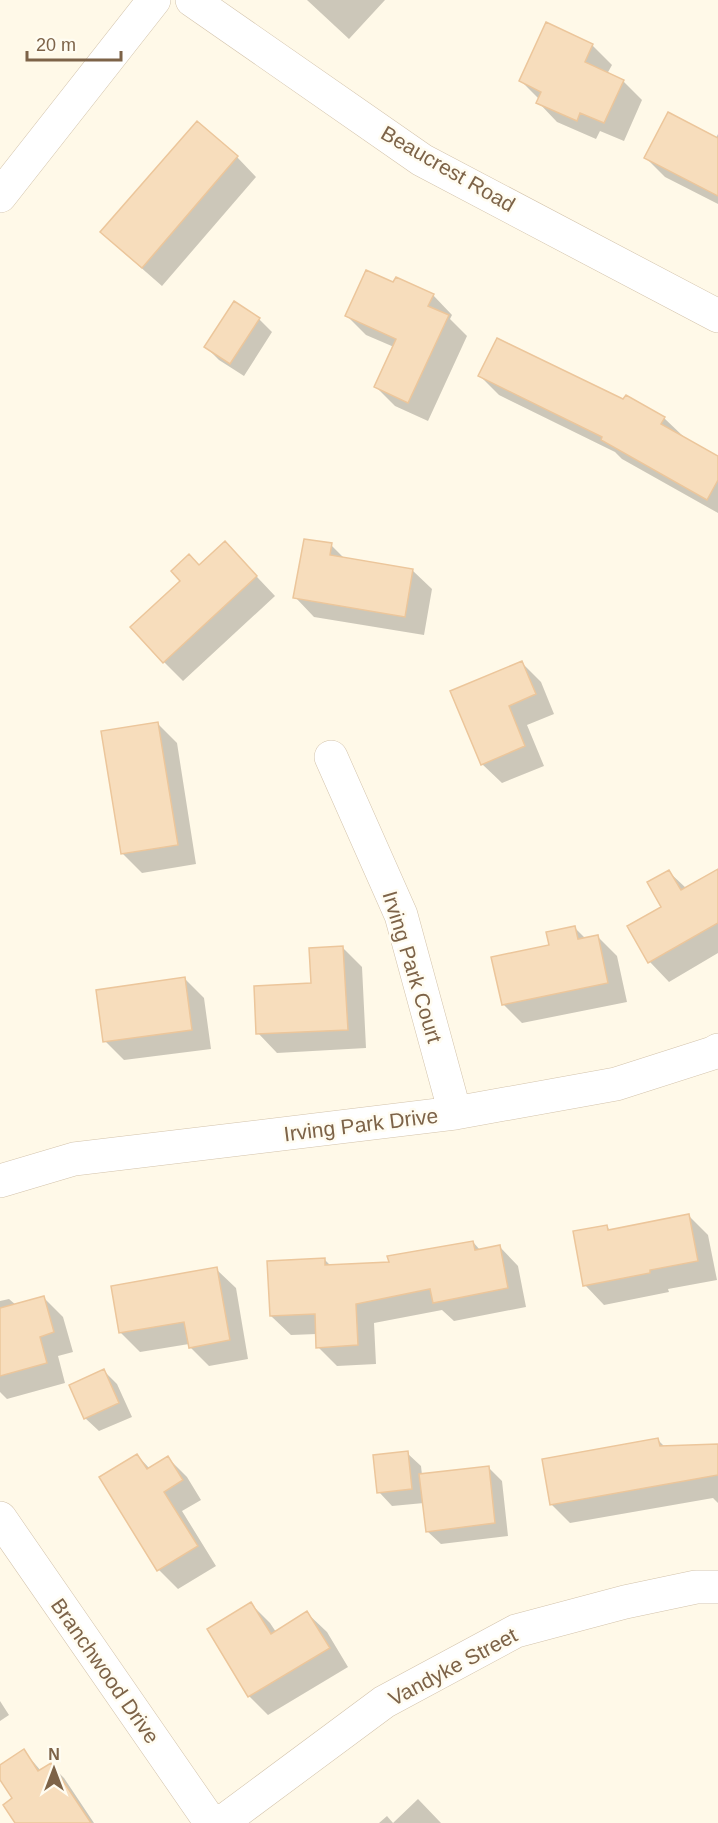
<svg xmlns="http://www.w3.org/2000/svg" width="718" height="1823" font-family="Helvetica,sans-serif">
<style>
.shadow{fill:#0003}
.building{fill:#f7ddbc;stroke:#ecc69b;stroke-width:1.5}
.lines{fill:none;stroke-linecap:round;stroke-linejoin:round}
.minor-casing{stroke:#d3c3ab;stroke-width:34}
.minor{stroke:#fff;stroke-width:33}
.labels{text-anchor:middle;stroke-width:5;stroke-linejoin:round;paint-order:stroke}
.street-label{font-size:21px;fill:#7d6348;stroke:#fffcf1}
</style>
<rect width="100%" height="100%" fill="#fff9e8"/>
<path class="shadow" d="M307 0H385L349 39Z
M592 45 612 65 607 74 623 81 642 100 624 141 600 131 596 139 557 122 538 102 539 99 521 81Z
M197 123 237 157 256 177 162 286 122 251 102 232Z
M718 134V204L665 177 646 158 716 138Z
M394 284 433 295 452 315 450 319 467 336 428 421 395 406 376 387 394 347 366 335 346 315Z
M259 319 272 332 244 376 219 360 206 347Z
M480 376 664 418 684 437 718 458V513L622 459 615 452 499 395Z
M331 545 345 559 412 570 432 589 424 635 314 617 295 597Z
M244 563 275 596 183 681 164 662 200 566Z
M522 663 541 682 554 714 527 725 544 766 502 783 482 764Z
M158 724 177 743 196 864 142 873 122 853Z
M718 871V953L669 982 650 962 629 927 663 907 669 872 687 889Z
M574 927 586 939 598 937 617 956 627 1002 522 1023 503 1004Z
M343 948 362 967 366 1048 277 1053 258 1033 312 985Z
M185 979 204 998 211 1049 124 1060 105 1041Z
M689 1216 708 1235 717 1280 668 1289 669 1292 604 1305 585 1285 606 1226 611 1231Z
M473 1242 480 1250 499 1246 518 1266 526 1307 454 1321 442 1310 374 1323 376 1364 337 1366 318 1347 317 1334 291 1335 271 1316 324 1259 331 1266 390 1264Z
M216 1269 236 1288 248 1359 209 1366 190 1347 189 1344 140 1352 121 1333Z
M44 1298 63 1317 73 1352 58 1356 65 1383 7 1399 0 1392V1301L9 1299 16 1305Z
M104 1371 117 1384 132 1417 99 1431 85 1418Z
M658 1440 665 1447 718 1446V1503L713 1498 570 1523 551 1504Z
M407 1453 421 1466 422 1475 488 1467 502 1481 508 1536 441 1544 427 1531 424 1503 392 1506 379 1492Z
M137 1455 150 1469 168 1458 187 1477 201 1500 182 1511 216 1566 178 1589 159 1570Z
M251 1604 270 1623 276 1632 307 1613 327 1632 348 1667 268 1715 249 1696Z
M0 1701 9 1715 0 1721Z
M24 1751 41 1771 51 1765 64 1778 94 1823H17L14 1799 0 1778V1767Z
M418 1799 441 1823H379L387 1816 393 1823Z"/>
<path class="building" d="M546 22 593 44 585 62 624 80 604 123 580 113 577 121 536 103 541 92 519 81Z
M668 112 718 138V196L644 158Z
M197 121 238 156 142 268 100 232Z
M366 270 393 282 396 277 434 294 428 306 449 315 408 403 374 387 396 339 345 316Z
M234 301 260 318 230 364 204 347Z
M497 338 623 399 626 395 665 417 661 424 718 456V480L707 500 601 440 602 437 478 376Z
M304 539 332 543 330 555 413 569 405 617 293 598Z
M225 541 257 576 163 663 130 627 180 581 171 571 189 554 199 565Z
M522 661 536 694 509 706 525 746 481 765 450 691Z
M158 722 178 845 121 854 101 731Z
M718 869V923L648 963 627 926 661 907 647 882 669 870 681 890Z
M575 926 578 939 598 935 608 983 502 1005 491 957 549 945 546 932Z
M343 946 348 1030 256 1034 254 986 311 983 309 948Z
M185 977 192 1030 103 1042 96 990Z
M689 1214 698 1261 650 1270V1273L583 1286 573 1231 607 1225 608 1230Z
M473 1241 475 1250 500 1245 508 1288 433 1303 430 1289 356 1304 358 1345 316 1348 315 1314 270 1316 267 1261 325 1258V1265L389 1262 387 1256Z
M217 1267 230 1340 189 1348 184 1322 119 1333 111 1286Z
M44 1296 54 1332 40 1337 47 1363 0 1376V1308Z
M104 1369 119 1403 84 1419 69 1385Z
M658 1438 660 1446 718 1444V1475L550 1505 542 1459Z
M408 1451 412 1489 377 1493 373 1455Z
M137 1454 147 1469 168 1456 183 1480 164 1492 198 1546 157 1571 99 1477Z
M489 1466 495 1523 426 1532 419 1474Z
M251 1602 271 1634 307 1611 330 1648 248 1697 207 1629Z
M24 1749 38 1771 51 1763 91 1823H15L3 1805 12 1798 0 1780V1765Z"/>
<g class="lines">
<g class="minor-casing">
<path id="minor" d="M192 0 422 160 718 316
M0 196 154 0
M331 757 401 915 455 1113
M0 1181 74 1159 455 1113 616 1084 713 1053 718 1050
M0 1518 211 1823
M221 1823 384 1702 516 1631 625 1602 696 1587H718"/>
</g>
<use href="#minor" class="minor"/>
</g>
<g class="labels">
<g class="street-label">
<text transform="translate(448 169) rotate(30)" y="7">Beaucrest Road</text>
<text transform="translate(412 967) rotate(73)" y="7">Irving Park Court</text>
<text transform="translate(361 1125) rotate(-7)" y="7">Irving Park Drive</text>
<text transform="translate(453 1667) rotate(-28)" y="7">Vandyke Street</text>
<text transform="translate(105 1671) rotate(55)" y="7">Branchwood Drive</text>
</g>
</g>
<g transform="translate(54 1769)" stroke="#fffcf1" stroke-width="4.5" paint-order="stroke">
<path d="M0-4.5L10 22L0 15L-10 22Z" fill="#7d6348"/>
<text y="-9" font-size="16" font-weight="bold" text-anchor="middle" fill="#7d6348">N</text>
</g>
<path d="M27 51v9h94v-9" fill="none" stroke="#7d6348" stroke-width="3"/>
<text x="36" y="51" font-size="18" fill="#7d6348" stroke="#fffcf1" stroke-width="4.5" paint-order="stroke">20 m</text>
</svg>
